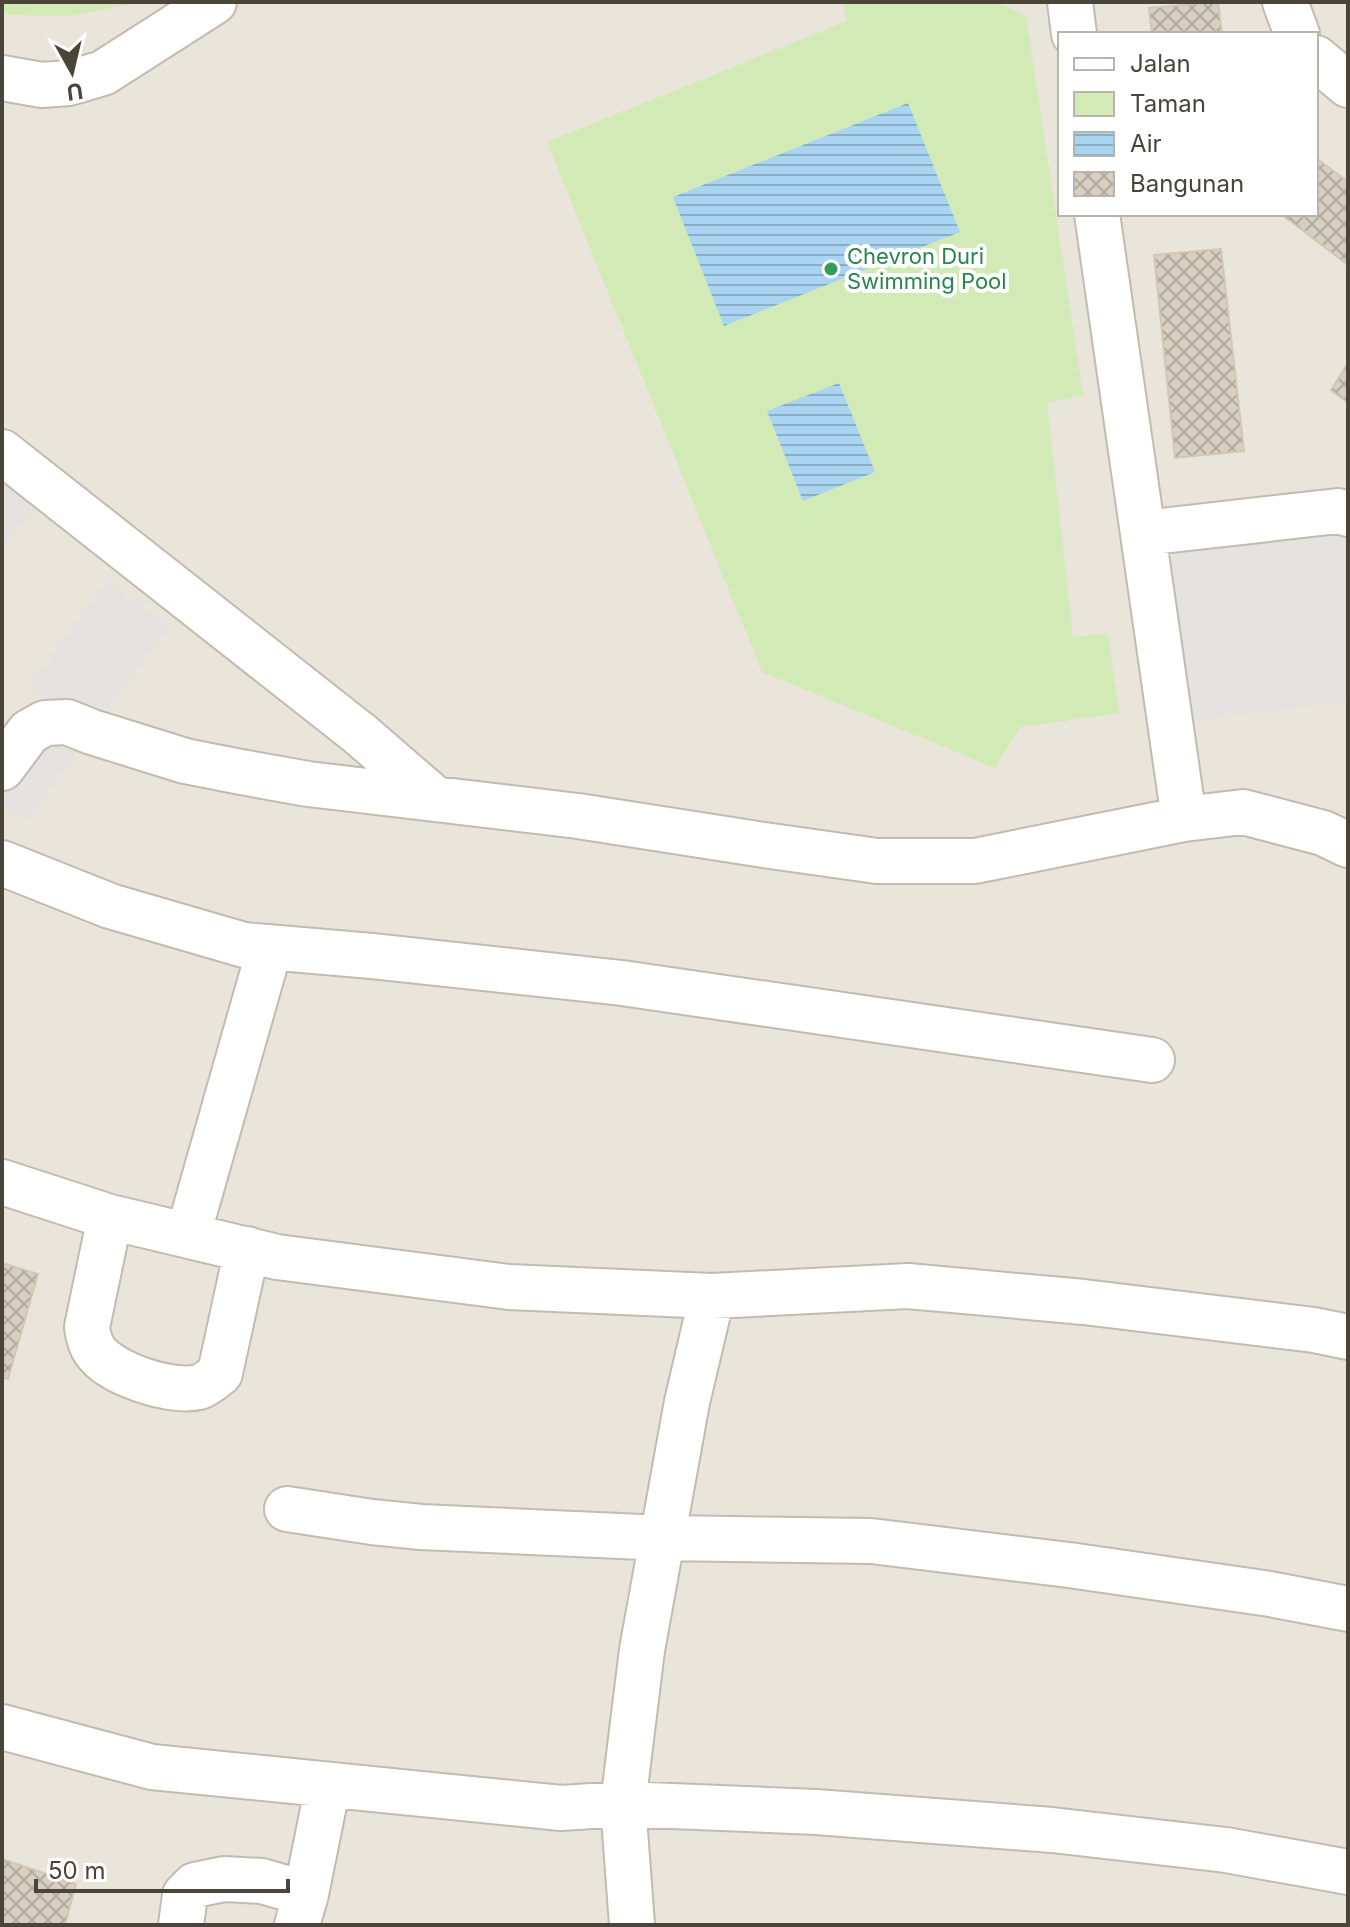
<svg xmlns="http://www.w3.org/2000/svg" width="1350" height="1927" font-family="Inter,sans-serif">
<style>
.residential{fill:#eae5da;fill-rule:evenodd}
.green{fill:#d2eab5}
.parking{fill:#e5e3e0}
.water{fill:url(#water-rules)}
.building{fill:url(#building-cross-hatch);stroke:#d3c7b4;stroke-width:2}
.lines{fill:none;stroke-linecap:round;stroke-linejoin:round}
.minor-casing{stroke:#c2bbae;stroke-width:48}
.minor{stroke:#fff;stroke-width:44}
.leisure-dot{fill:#2e9e5b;stroke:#fff;stroke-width:3}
.labels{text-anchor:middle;stroke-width:8;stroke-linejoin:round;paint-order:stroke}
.leisure-label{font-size:22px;fill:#27864d;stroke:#fff;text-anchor:start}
</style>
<defs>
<pattern id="water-rules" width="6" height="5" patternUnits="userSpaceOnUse" patternTransform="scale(2)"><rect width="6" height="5" fill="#a9d4f2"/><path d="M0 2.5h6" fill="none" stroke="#8caec5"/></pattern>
<pattern id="building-cross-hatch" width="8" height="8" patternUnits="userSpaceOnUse" patternTransform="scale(2)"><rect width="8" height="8" fill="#d8cfc1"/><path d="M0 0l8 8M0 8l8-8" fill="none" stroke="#b1aa9e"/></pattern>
</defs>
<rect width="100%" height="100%" fill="#f6f3ec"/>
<path class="residential" d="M2 2H1348V1925H2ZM1060 34H1316V214H1060Z"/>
<path class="green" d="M2 2H133L127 5 71 16 9 15 2 12Z
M842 2H996L1026 16 1083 395 1047 403 1073 637 1108 633 1119 713 1020 727 995 768 762 672 547 142 847 21Z"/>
<path class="parking" d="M2 482 35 508 2 551Z
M1348 530V701L1182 721 1161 554Z
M107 580 170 626 26 822 2 805V768L50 703 28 687Z"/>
<path class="water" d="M908 103 960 232 724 326 673 197Z
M839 383 875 472 803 501 767 411Z"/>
<path class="building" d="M1218 2 1222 34H1152L1149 8Z
M1316 158 1348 182V265L1281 214H1316Z
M1221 249 1244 451 1175 458 1154 255Z
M1348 363V403L1331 390Z
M2 1263 38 1274 8 1379 2 1377Z
M2 1859 76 1884 65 1925H2Z"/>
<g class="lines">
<g class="minor-casing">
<path id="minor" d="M1070 2 1074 34
M1285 2 1297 34
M1316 58 1348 85
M2 78 42 85 69 83 103 73 214 2
M1097 214 1184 819
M2 452 360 734 434 798
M1144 533 1338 511 1348 514
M2 768 29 732 45 723 67 722 92 732 185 761 241 772 308 784 578 816 764 845 877 861H975L1184 819 1243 812 1323 833 1348 845
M2 863 110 906 244 945 372 956 622 983 1152 1060
M2 1182 110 1217 277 1257 509 1287 712 1296 908 1286 1084 1302 1314 1330 1348 1337
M110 1217 87 1327C88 1335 90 1344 95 1351 111 1374 172 1394 199 1387 206 1385 214 1378 220 1373L247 1249
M188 1235 270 947
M287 1509 372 1522 421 1527 664 1538 871 1541 1069 1565 1270 1594 1348 1609
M2 1727 152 1767 561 1808 623 1804 816 1812 1052 1830 1226 1850 1348 1872
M181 1925 185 1895 195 1885 224 1879 262 1881 306 1894
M297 1925 306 1894 328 1785
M632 1925 623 1804 642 1650 687 1402 712 1296"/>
</g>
<use href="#minor" class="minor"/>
</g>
<circle class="leisure-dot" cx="831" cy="269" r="8"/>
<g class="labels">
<g class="leisure-label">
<text x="847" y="264">Chevron Duri<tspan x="847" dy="25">Swimming Pool</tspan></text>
</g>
</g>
<rect width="1350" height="1927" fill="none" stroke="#4b4439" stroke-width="8"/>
<rect x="1058" y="32" width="260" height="184" fill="#ffffff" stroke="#b7b4b0" stroke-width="2"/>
<rect x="1074" y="58" width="40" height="12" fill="#ffffff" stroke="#b7b4b0" stroke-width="2"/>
<text x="1130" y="72" font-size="24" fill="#4b4439">Jalan</text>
<rect x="1074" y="92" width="40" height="24" fill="#d2eab5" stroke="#b7b4b0" stroke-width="2"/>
<text x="1130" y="112" font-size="24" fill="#4b4439">Taman</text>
<rect x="1074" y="132" width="40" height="24" fill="url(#water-rules)" stroke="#b7b4b0" stroke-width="2"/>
<text x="1130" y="152" font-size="24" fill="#4b4439">Air</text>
<rect x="1074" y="172" width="40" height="24" fill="url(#building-cross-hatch)" stroke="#b7b4b0" stroke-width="2"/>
<text x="1130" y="192" font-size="24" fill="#4b4439">Bangunan</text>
<g transform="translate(72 72) rotate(172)" stroke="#ffffff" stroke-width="6" paint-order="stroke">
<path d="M0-6L14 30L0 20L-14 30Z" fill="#4b4439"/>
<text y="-12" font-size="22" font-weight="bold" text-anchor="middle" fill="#4b4439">U</text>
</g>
<path d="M36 1879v12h252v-12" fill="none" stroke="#4b4439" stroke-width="4"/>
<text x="48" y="1879" font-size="24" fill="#4b4439" stroke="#ffffff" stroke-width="6" paint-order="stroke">50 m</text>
</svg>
